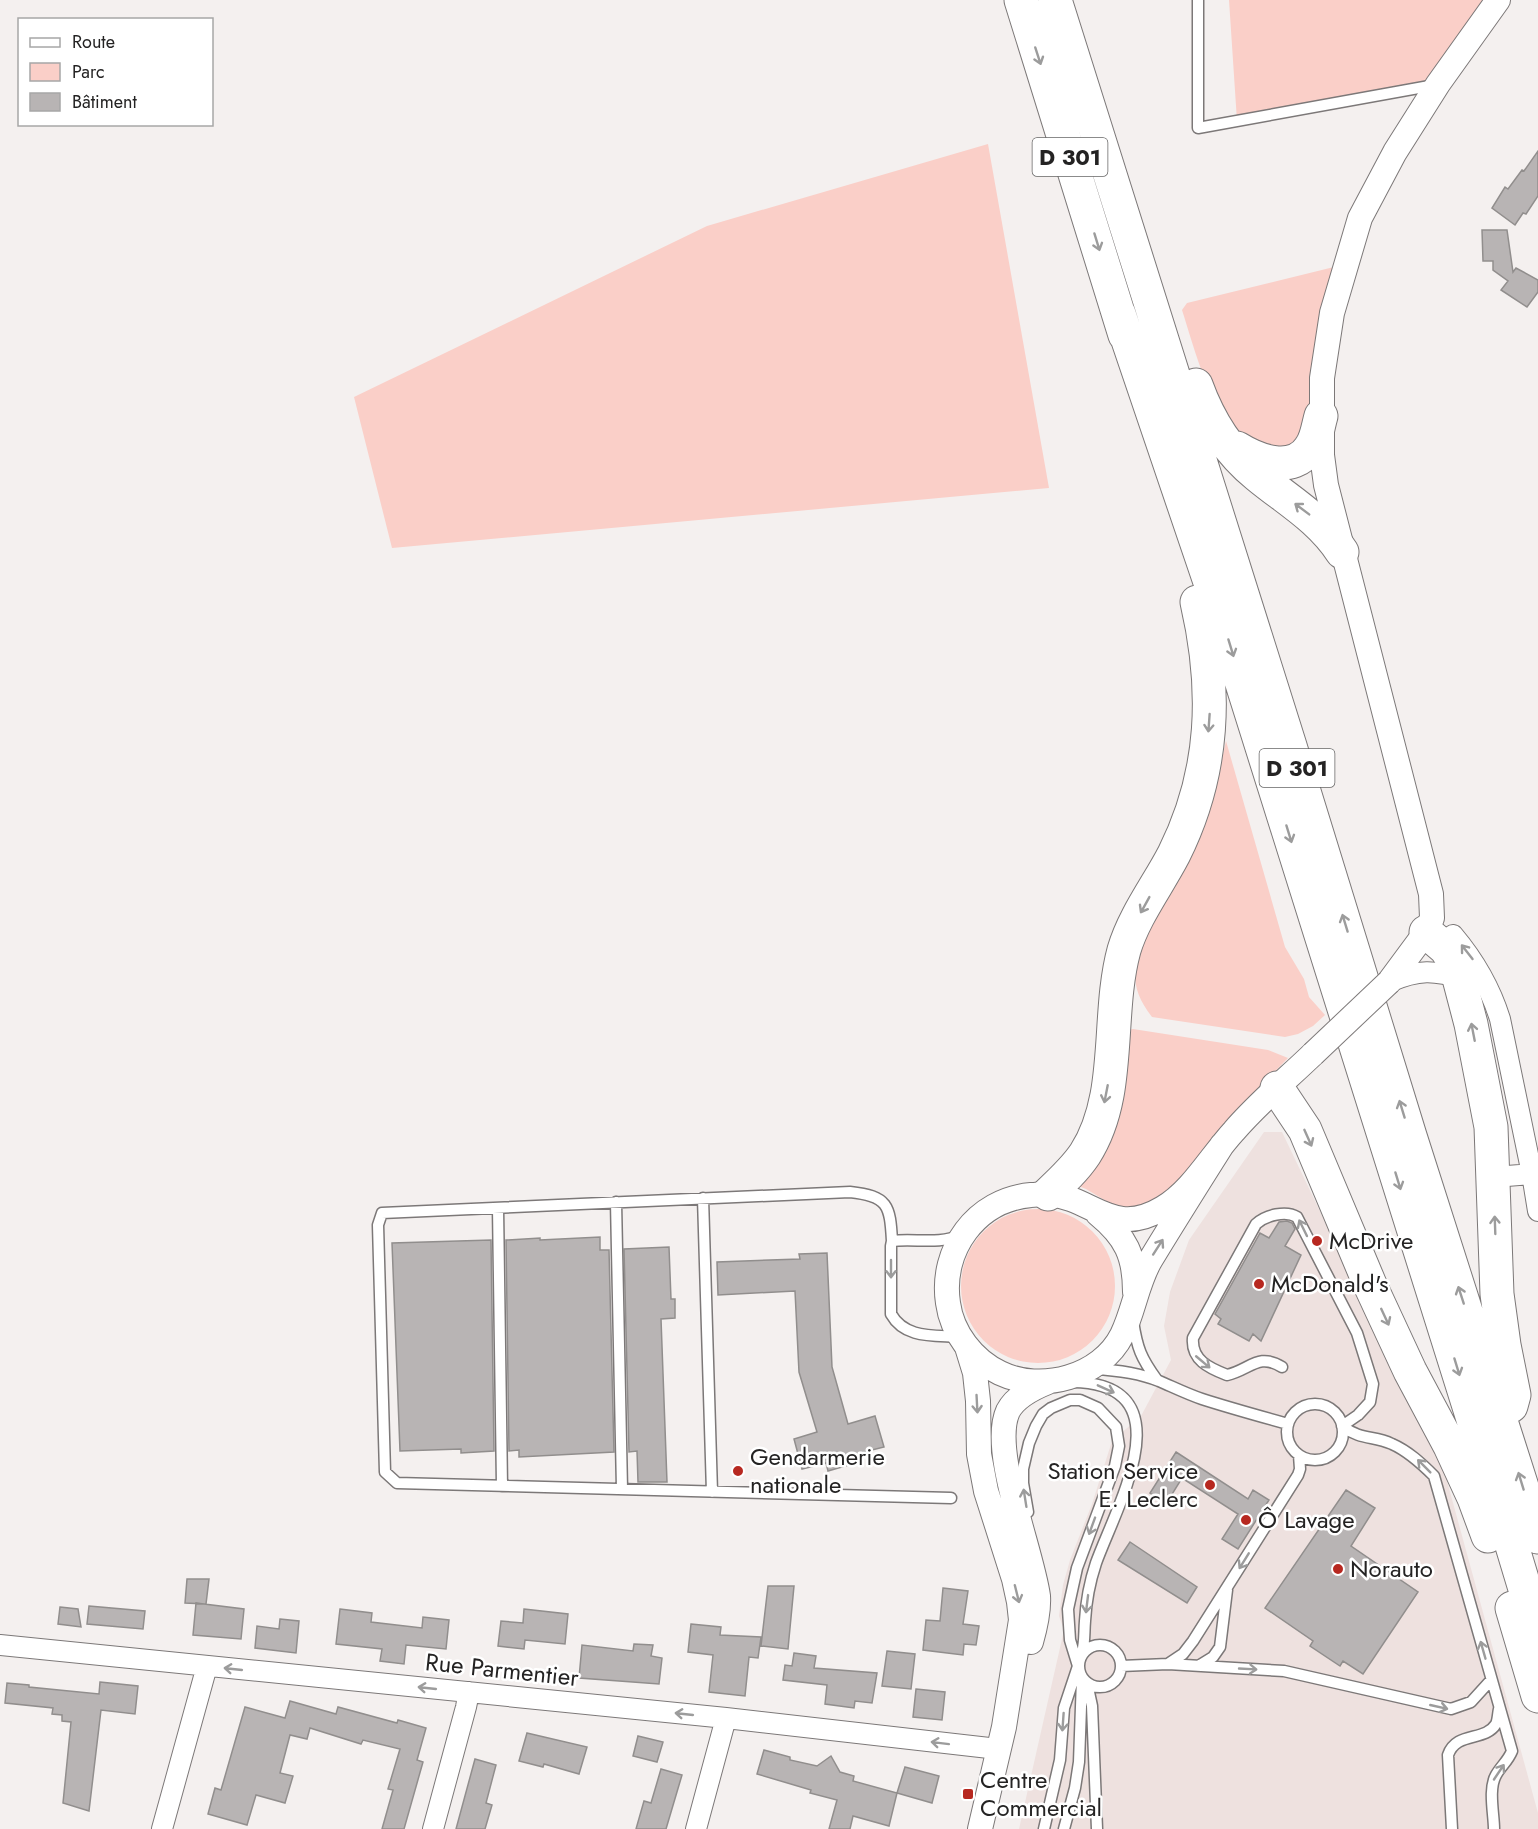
<svg xmlns="http://www.w3.org/2000/svg" width="1538" height="1829" font-family="Jost,sans-serif">
<style>
.built{fill:#eee1df}
.green{fill:#facfc8}
.building{fill:#b8b4b4;stroke:#918e8d;stroke-width:1.5}
.lines{fill:none;stroke-linecap:round;stroke-linejoin:round}
.service-casing{stroke:#7c7878;stroke-width:13}
.minor-casing{stroke:#7c7878;stroke-width:22}
.tertiary-casing{stroke:#7c7878;stroke-width:26}
.trunk-casing{stroke:#7c7878;stroke-width:35}
.service{stroke:#fff;stroke-width:10}
.minor{stroke:#fff;stroke-width:20}
.tertiary{stroke:#fff;stroke-width:24}
.trunk{stroke:#fff;stroke-width:33}
.tertiary-bridge-casing{stroke:#7c7878;stroke-width:26;stroke-linecap:butt}
.tertiary-bridge{stroke:#fff;stroke-width:24}
.oneway{stroke:#9c9c9c}
.poi-dot{fill:#b72820;stroke:#fff;stroke-width:2}
.labels{text-anchor:middle;stroke-width:5;stroke-linejoin:round;paint-order:stroke}
.shield{fill:#fff;stroke:#666565;stroke-width:1.5}
.shield-label{font-size:22px;font-weight:bold;fill:#242323}
.poi-label{font-size:24px;fill:#242323;stroke:#fff;text-anchor:start}
.street-label{font-size:24px;fill:#242323;stroke:#fff}
</style>
<rect width="100%" height="100%" fill="#f4f0ef"/>
<path class="built" d="M1264 1132H1282L1444 1470 1538 1813V1829H1019L1064 1630 1059 1616 1063 1585 1070 1560 1092 1504 1112 1441 1141 1416 1171 1360 1164 1326 1170 1292 1189 1240Z"/>
<path class="green" d="M1229 0H1498L1438 84 1237 121Z
M988 144 1049 488 392 548 354 397 707 226Z
M1338 266 1308 429 1283 452C1271 448 1254 446 1244 439 1211 416 1194 347 1182 310L1187 303Z
M1226 741 1285 947 1304 979 1309 997 1325 1015 1313 1026 1298 1034 1285 1037 1152 1017C1134 993 1133 981 1137 952L1206 818 1217 782Z
M1133 1029 1268 1050 1288 1058 1246 1101 1198 1156 1171 1191 1149 1208 1116 1207 1086 1189 1076 1185 1124 1031Z
M961 1286a77 77 0 1 1 154 0a77 77 0 1 1-154 0Z"/>
<path class="building" d="M1538 151V196L1526 214 1523 213 1515 225 1492 208 1505 187 1508 189 1522 170 1524 171Z
M1482 230H1507L1513 272 1516 268 1538 280V292L1527 307 1501 290 1508 281 1493 270V261H1483Z
M1287 1221 1292 1223 1295 1229 1285 1246 1301 1255 1261 1341 1253 1334 1249 1341 1218 1324 1221 1319 1215 1314 1260 1233 1269 1238 1279 1222Z
M600 1237V1250H609L614 1452 519 1457V1450L509 1451 506 1240 540 1238V1240Z
M491 1240 494 1451 461 1453V1449L400 1451 392 1243Z
M669 1247 671 1299H675V1318L661 1319 667 1482H638L637 1451 629 1452 624 1249Z
M827 1253 832 1367 848 1424 875 1416 884 1447 856 1454 859 1462 828 1471 826 1463 802 1469 794 1439 817 1432 799 1372 795 1291 718 1295 717 1262 800 1259 799 1254Z
M1176 1452 1248 1499 1253 1490 1269 1500 1238 1549 1222 1539 1238 1514 1182 1478 1166 1504 1150 1493Z
M1346 1490 1375 1508 1351 1546 1418 1592 1363 1674 1343 1661 1340 1666 1310 1646 1313 1641 1265 1608Z
M1130 1542 1197 1587 1187 1603 1118 1560Z
M187 1579H209L206 1604 185 1603Z
M768 1586H794L788 1649 761 1646Z
M943 1588 968 1591 963 1624 979 1626 976 1645 964 1644 963 1655 923 1650 926 1620 940 1621Z
M196 1603 244 1609 241 1639 193 1635Z
M89 1606 145 1611 143 1629 87 1624Z
M60 1607 78 1609 81 1627 58 1624Z
M340 1609 372 1613 371 1622 422 1628 423 1617 449 1620 446 1649 406 1645 404 1664 380 1661 382 1649 336 1644Z
M524 1609 568 1614 565 1644 525 1640 524 1649 498 1646 501 1621 523 1623Z
M280 1619 299 1621 296 1653 255 1648 257 1626 279 1629Z
M691 1624 721 1627 720 1635 761 1637 758 1658 749 1657 745 1696 709 1692 713 1655 688 1652Z
M634 1644 653 1645 651 1656 662 1658 659 1684 579 1678 582 1645 633 1651Z
M887 1651 915 1654 911 1689 882 1686Z
M794 1653 816 1656 814 1668 877 1673 872 1703 855 1701 854 1708 825 1704 827 1685 783 1680 785 1665 792 1666Z
M100 1682 138 1686 135 1714 101 1710 89 1811 63 1803 71 1722 62 1721V1715L52 1714 53 1708 5 1703 7 1683 29 1685V1687L99 1694Z
M916 1689 945 1692 942 1720 913 1717Z
M290 1701 336 1714 338 1707 397 1723 398 1720 426 1728 417 1760 423 1762 404 1829H382L393 1790 388 1789 400 1749 363 1740 361 1744 310 1728 307 1739 290 1735 280 1773 293 1776 285 1803 256 1795 247 1825 208 1814 215 1788 221 1790 245 1707 285 1718Z
M527 1733 587 1747 579 1774 544 1764 543 1767 519 1761Z
M638 1736 663 1742 657 1762 633 1756Z
M764 1750 790 1757V1760L817 1766 831 1756 840 1772 854 1776 853 1781 897 1793 889 1826 853 1816 850 1829H829L837 1800 810 1793 811 1790 757 1774Z
M475 1759 496 1765 486 1803 492 1805 485 1829H456Z
M905 1767 939 1776 932 1803 897 1793Z
M661 1769 682 1775 666 1829H636L644 1801 651 1803Z"/>
<g class="lines">
<g class="service-casing">
<path id="service" d="M1198 0V128L1435 85
M703 1198 712 1492
M616 1202 622 1489
M498 1208 502 1486
M892 1241C890 1205 888 1196 850 1192L382 1213 378 1225 385 1472 397 1483 951 1498
M1133 1321C1137 1348 1141 1358 1157 1380
M959 1337C934 1335 905 1339 891 1314V1246L892 1241C914 1238 939 1245 960 1235
M1282 1367C1258 1352 1250 1370 1227 1375 1209 1368 1191 1360 1193 1338L1256 1224C1266 1215 1286 1210 1297 1217L1357 1333 1373 1384 1370 1402 1358 1415 1342 1426C1362 1441 1373 1435 1392 1444 1408 1451 1421 1463 1434 1476L1512 1751C1508 1761 1501 1766 1496 1775 1488 1789 1494 1814 1494 1829
M1094 1369C1116 1370 1139 1373 1159 1381 1173 1387 1187 1394 1202 1399 1230 1408 1259 1416 1288 1424
M1073 1382C1188 1384 1116 1507 1096 1563 1090 1581 1086 1602 1085 1621 1084 1632 1085 1642 1082 1653
M1287 1432a28 28 0 1 1 56 0a28 28 0 1 1-56 0Z
M1028 1512 1023 1483V1469L1029 1443 1036 1426 1043 1414 1051 1408 1070 1400H1080L1098 1408 1116 1427 1119 1446 1115 1466 1077 1568 1068 1609 1070 1640 1078 1666 1064 1708 1060 1760 1044 1829
M1079 1666a21 21 0 1 1 42 0a21 21 0 1 1-42 0Z
M1168 1664 1284 1671 1451 1709 1471 1702 1491 1680
M1200 1665 1213 1657 1220 1647 1227 1590
M1121 1666 1168 1664 1183 1654 1193 1641 1298 1475 1300 1469 1299 1455
M1087 1683 1092 1706 1097 1829
M1064 1829 1075 1788 1079 1762 1082 1679
M1452 1829 1448 1755C1456 1731 1485 1742 1496 1724 1498 1720 1498 1713 1499 1709"/>
</g>
<g class="minor-casing">
<path id="minor" d="M1453 935C1475 961 1490 987 1500 1019L1532 1174 1538 1211
M1389 982C1419 969 1434 970 1464 979
M1494 1177 1532 1174
M0 1645 726 1718 998 1749
M162 1829 207 1666
M433 1829 466 1707 469 1692
M696 1829 726 1718"/>
</g>
<g class="tertiary-casing">
<path id="tertiary" d="M1389 982 1426 932 1432 918 1431 894 1326 485 1322 455V378L1332 313 1360 218 1395 152 1438 84 1498 0
M1222 1145C1198 1183 1174 1221 1151 1259 1137 1282 1134 1311 1122 1335 1101 1377 1041 1393 1000 1373 973 1360 952 1333 948 1303 940 1250 976 1200 1031 1195 1037 1195 1044 1193 1050 1194 1094 1199 1113 1238 1163 1208 1192 1191 1211 1156 1234 1131 1258 1103 1287 1079 1313 1054
M1098 1214C1126 1237 1135 1256 1135 1292
M967 1347 975 1373 978 1401 979 1454 986 1491 1014 1579 1019 1602 1021 1620 1004 1727 980 1829
M1031 1642C1035 1628 1039 1610 1038 1596 1032 1551 990 1450 1008 1411 1016 1396 1033 1388 1048 1382"/>
</g>
<g class="trunk-casing">
<path id="trunk" d="M1021 0 1125 335
M1055 0 1290 746 1410 1136 1538 1537
M1119 314 1212 588 1494 1486 1538 1632
M1196 385C1209 421 1227 451 1257 475 1287 500 1320 518 1342 552
M1237 448C1258 461 1293 474 1310 448 1317 439 1318 426 1321 416
M1426 932 1446 949 1455 963 1471 1024 1491 1127 1497 1294 1504 1345 1514 1395 1511 1406
M1277 1088 1305 1130 1371 1287 1410 1371 1450 1446 1474 1498 1488 1536
M1048 1194C1062 1181 1075 1169 1085 1154 1123 1095 1106 1016 1124 950 1134 916 1158 885 1174 854 1215 772 1217 689 1197 602
M1512 1608 1538 1696"/>
</g>
<use href="#service" class="service"/>
<use href="#minor" class="minor"/>
<use href="#tertiary" class="tertiary"/>
<use href="#trunk" class="trunk"/>
<g class="tertiary-bridge-casing">
<path id="tertiary-bridge" d="M1313 1054 1389 982"/>
</g>
<use href="#tertiary-bridge" class="tertiary-bridge"/>
</g>
<defs><path id="oneway-shaft" d="M-6 0H5M1.5-3L5.5 0L1.5 3" fill="none" stroke-width="1.6" stroke-linecap="round" stroke-linejoin="round" transform="scale(1.5)"/></defs>
<g class="oneway">
<use href="#oneway-shaft" transform="translate(1038 56) rotate(72)"/>
<use href="#oneway-shaft" transform="translate(1097 242) rotate(73)"/>
<use href="#oneway-shaft" transform="translate(1302 509) rotate(-143)"/>
<use href="#oneway-shaft" transform="translate(1231 648) rotate(73)"/>
<use href="#oneway-shaft" transform="translate(1209 723) rotate(94)"/>
<use href="#oneway-shaft" transform="translate(1289 834) rotate(73)"/>
<use href="#oneway-shaft" transform="translate(1145 905) rotate(119)"/>
<use href="#oneway-shaft" transform="translate(1345 923) rotate(-107)"/>
<use href="#oneway-shaft" transform="translate(1467 952) rotate(-128)"/>
<use href="#oneway-shaft" transform="translate(1473 1032) rotate(-101)"/>
<use href="#oneway-shaft" transform="translate(1106 1094) rotate(101)"/>
<use href="#oneway-shaft" transform="translate(1402 1109) rotate(-107)"/>
<use href="#oneway-shaft" transform="translate(1308 1138) rotate(66)"/>
<use href="#oneway-shaft" transform="translate(1398 1181) rotate(73)"/>
<use href="#oneway-shaft" transform="translate(1495 1225) rotate(-92)"/>
<use href="#oneway-shaft" transform="translate(1303 1228) rotate(-116)"/>
<use href="#oneway-shaft" transform="translate(1158 1247) rotate(-57)"/>
<use href="#oneway-shaft" transform="translate(891 1269) rotate(90)"/>
<use href="#oneway-shaft" transform="translate(1461 1295) rotate(-108)"/>
<use href="#oneway-shaft" transform="translate(1385 1317) rotate(65)"/>
<use href="#oneway-shaft" transform="translate(1203 1362) rotate(40)"/>
<use href="#oneway-shaft" transform="translate(1457 1367) rotate(73)"/>
<use href="#oneway-shaft" transform="translate(1106 1389) rotate(24)"/>
<use href="#oneway-shaft" transform="translate(977 1404) rotate(87)"/>
<use href="#oneway-shaft" transform="translate(1424 1466) rotate(-135)"/>
<use href="#oneway-shaft" transform="translate(1521 1481) rotate(-107)"/>
<use href="#oneway-shaft" transform="translate(1025 1498) rotate(-99)"/>
<use href="#oneway-shaft" transform="translate(1092 1526) rotate(110)"/>
<use href="#oneway-shaft" transform="translate(1244 1561) rotate(122)"/>
<use href="#oneway-shaft" transform="translate(1017 1594) rotate(76)"/>
<use href="#oneway-shaft" transform="translate(1087 1604) rotate(97)"/>
<use href="#oneway-shaft" transform="translate(1483 1650) rotate(-106)"/>
<use href="#oneway-shaft" transform="translate(233 1669) rotate(-174)"/>
<use href="#oneway-shaft" transform="translate(1248 1669) rotate(3)"/>
<use href="#oneway-shaft" transform="translate(427 1688) rotate(-174)"/>
<use href="#oneway-shaft" transform="translate(1439 1707) rotate(13)"/>
<use href="#oneway-shaft" transform="translate(684 1714) rotate(-174)"/>
<use href="#oneway-shaft" transform="translate(1063 1722) rotate(94)"/>
<use href="#oneway-shaft" transform="translate(940 1743) rotate(-173)"/>
<use href="#oneway-shaft" transform="translate(1499 1772) rotate(-56)"/>
</g>
<g class="poi-dot">
<circle cx="1317" cy="1241" r="6"/>
<circle cx="1259" cy="1284" r="6"/>
<circle cx="738" cy="1471" r="6"/>
<circle cx="1210" cy="1485" r="6"/>
<circle cx="1246" cy="1520" r="6"/>
<circle cx="1338" cy="1569" r="6"/>
<rect x="962" y="1788" width="12" height="12" rx="3"/>
</g>
<g class="labels">
<g class="shield">
<rect x="1032.5" y="138" width="75" height="38" rx="4.5"/>
<rect x="1259.5" y="749" width="75" height="38" rx="4.5"/>
</g>
<g class="shield-label">
<text x="1070" y="165">D 301</text>
<text x="1297" y="776">D 301</text>
</g>
<g class="poi-label">
<text x="1329" y="1249">McDrive</text>
<text x="1271" y="1292">McDonald's</text>
<text x="750" y="1465">Gendarmerie<tspan x="750" dy="28">nationale</tspan></text>
<text x="1198" y="1479" text-anchor="end">Station Service<tspan x="1198" dy="28">E. Leclerc</tspan></text>
<text x="1258" y="1528">Ô Lavage</text>
<text x="1350" y="1577">Norauto</text>
<text x="980" y="1788">Centre<tspan x="980" dy="28">Commercial</tspan></text>
</g>
<g class="street-label">
<text transform="translate(502 1670) rotate(6)" y="8">Rue Parmentier</text>
</g>
</g>
<rect x="18" y="18" width="195" height="108" fill="#ffffff" stroke="#a7a7a7" stroke-width="1.5"/>
<rect x="30" y="38" width="30" height="9" fill="#ffffff" stroke="#a7a7a7" stroke-width="1.5"/>
<text x="72" y="48" font-size="18" fill="#242323">Route</text>
<rect x="30" y="63" width="30" height="18" fill="#facfc8" stroke="#a7a7a7" stroke-width="1.5"/>
<text x="72" y="78" font-size="18" fill="#242323">Parc</text>
<rect x="30" y="93" width="30" height="18" fill="#b8b4b4" stroke="#a7a7a7" stroke-width="1.5"/>
<text x="72" y="108" font-size="18" fill="#242323">Bâtiment</text>
</svg>
